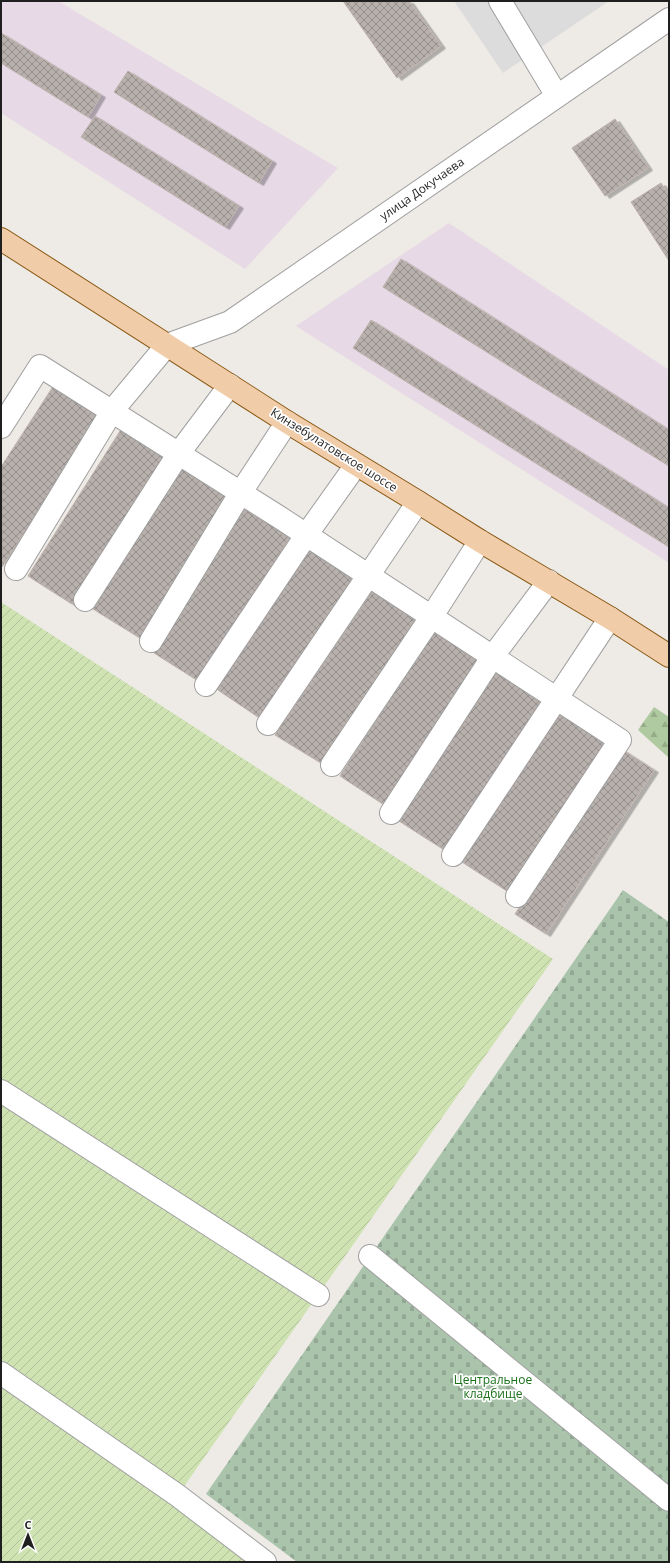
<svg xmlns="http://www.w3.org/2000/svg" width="670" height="1563" font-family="'Open Sans',sans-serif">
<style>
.residential{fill:#dddcdc}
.industrial{fill:#e7d9e5}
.forest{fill:url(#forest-firs)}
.cemetery{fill:url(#cemetery-stones)}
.garden{fill:url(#garden-furrows)}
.building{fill:url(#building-cross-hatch);stroke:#beb1aa;filter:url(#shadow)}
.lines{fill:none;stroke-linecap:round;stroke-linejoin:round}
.minor-casing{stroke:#a0a0a0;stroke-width:24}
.major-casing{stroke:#875712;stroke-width:24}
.minor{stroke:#fff;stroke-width:22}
.major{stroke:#f1cca9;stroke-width:22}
.labels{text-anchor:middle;stroke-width:3.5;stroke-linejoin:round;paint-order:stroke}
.street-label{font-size:12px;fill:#1f1f1f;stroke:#fff}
.park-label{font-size:12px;fill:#197019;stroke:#fff}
</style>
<defs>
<pattern id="forest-firs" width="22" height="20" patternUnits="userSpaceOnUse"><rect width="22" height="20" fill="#afc9a0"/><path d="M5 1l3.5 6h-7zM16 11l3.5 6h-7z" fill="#96ac89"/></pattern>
<pattern id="cemetery-stones" width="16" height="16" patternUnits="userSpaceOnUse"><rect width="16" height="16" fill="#aac4ac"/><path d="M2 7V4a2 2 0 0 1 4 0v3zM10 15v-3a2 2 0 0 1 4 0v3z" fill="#92a894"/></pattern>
<pattern id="garden-furrows" width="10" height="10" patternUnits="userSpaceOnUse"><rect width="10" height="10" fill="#cee2b2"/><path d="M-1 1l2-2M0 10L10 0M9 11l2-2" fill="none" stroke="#b0c199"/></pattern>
<pattern id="building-cross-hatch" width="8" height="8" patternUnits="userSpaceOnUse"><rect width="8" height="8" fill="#b7b0ac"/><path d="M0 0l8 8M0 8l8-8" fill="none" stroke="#948f8b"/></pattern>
<filter id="shadow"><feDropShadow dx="4.5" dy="2.5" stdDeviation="0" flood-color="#0004"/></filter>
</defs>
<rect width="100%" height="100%" fill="#eeebe6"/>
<path class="residential" d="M454 1H609L503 73Z"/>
<path class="industrial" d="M1 1H58L338 168 245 269 1 113Z
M449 223 669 370V563L296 326Z"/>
<path class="forest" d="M654 707 669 717V758L638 730Z"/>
<path class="cemetery" d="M623 890 669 922V1562H297L206 1494Z"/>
<path class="garden" d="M1 602 553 959 178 1495 265 1562H1Z"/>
<path class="building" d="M343 1H409L441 46 397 78Z
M1 33 101 95 88 117 1 63Z
M128 71 272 161 259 183 114 92Z
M95 116 239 206 225 227 81 137Z
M615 119 648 168 605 196 572 148Z
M661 183 669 195V261L631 202Z
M401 259 669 430V466L383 287Z
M371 320 669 508V547L353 348Z
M54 385 100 415 2 567 1 566V467Z
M122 428 166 456 72 604 28 576Z
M180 465 228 495 140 638 93 609Z
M245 507 291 535 200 682 154 653Z
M311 547 356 577 261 719 215 688Z
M373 590 415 620 321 763 275 735Z
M434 631 480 661 386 806 340 776Z
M495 670 542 700 446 851 399 821Z
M559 712 608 743 510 893 462 862Z
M623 750 654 770 546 934 515 914Z"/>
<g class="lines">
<g class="minor-casing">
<path id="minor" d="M500 1 557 96
M1 427 40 366 279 517 620 740 517 896
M16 569 112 411 167 345 230 322 669 19
M85 600 179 453 230 385
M151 641 241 492 287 422
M206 685 307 534 356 465
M268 724 418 502
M332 765 432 616 480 541
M391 813 493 656 549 581
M453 855 610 618
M1 1091 318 1295
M370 1256 669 1500
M1 1373 177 1495 265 1562"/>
</g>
<g class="major-casing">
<path id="major" d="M1 239 287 422 418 502 480 541 610 618 669 656"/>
</g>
<use href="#minor" class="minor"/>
<use href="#major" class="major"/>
</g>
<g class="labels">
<g class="street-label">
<text transform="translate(422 189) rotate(-35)" y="4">улица Докучаева</text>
<text transform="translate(334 450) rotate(32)" y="4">Кинзебулатовское шоссе</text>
</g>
<g class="park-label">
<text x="493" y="1384">Центральное<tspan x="493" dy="14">кладбище</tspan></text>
</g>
</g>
<rect width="670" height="1563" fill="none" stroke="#1f1f1f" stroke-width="4"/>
<g transform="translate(28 1535)" stroke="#ffffff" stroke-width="3" paint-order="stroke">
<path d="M0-3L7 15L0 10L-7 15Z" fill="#1f1f1f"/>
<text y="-6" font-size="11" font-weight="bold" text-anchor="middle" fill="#1f1f1f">С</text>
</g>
</svg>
